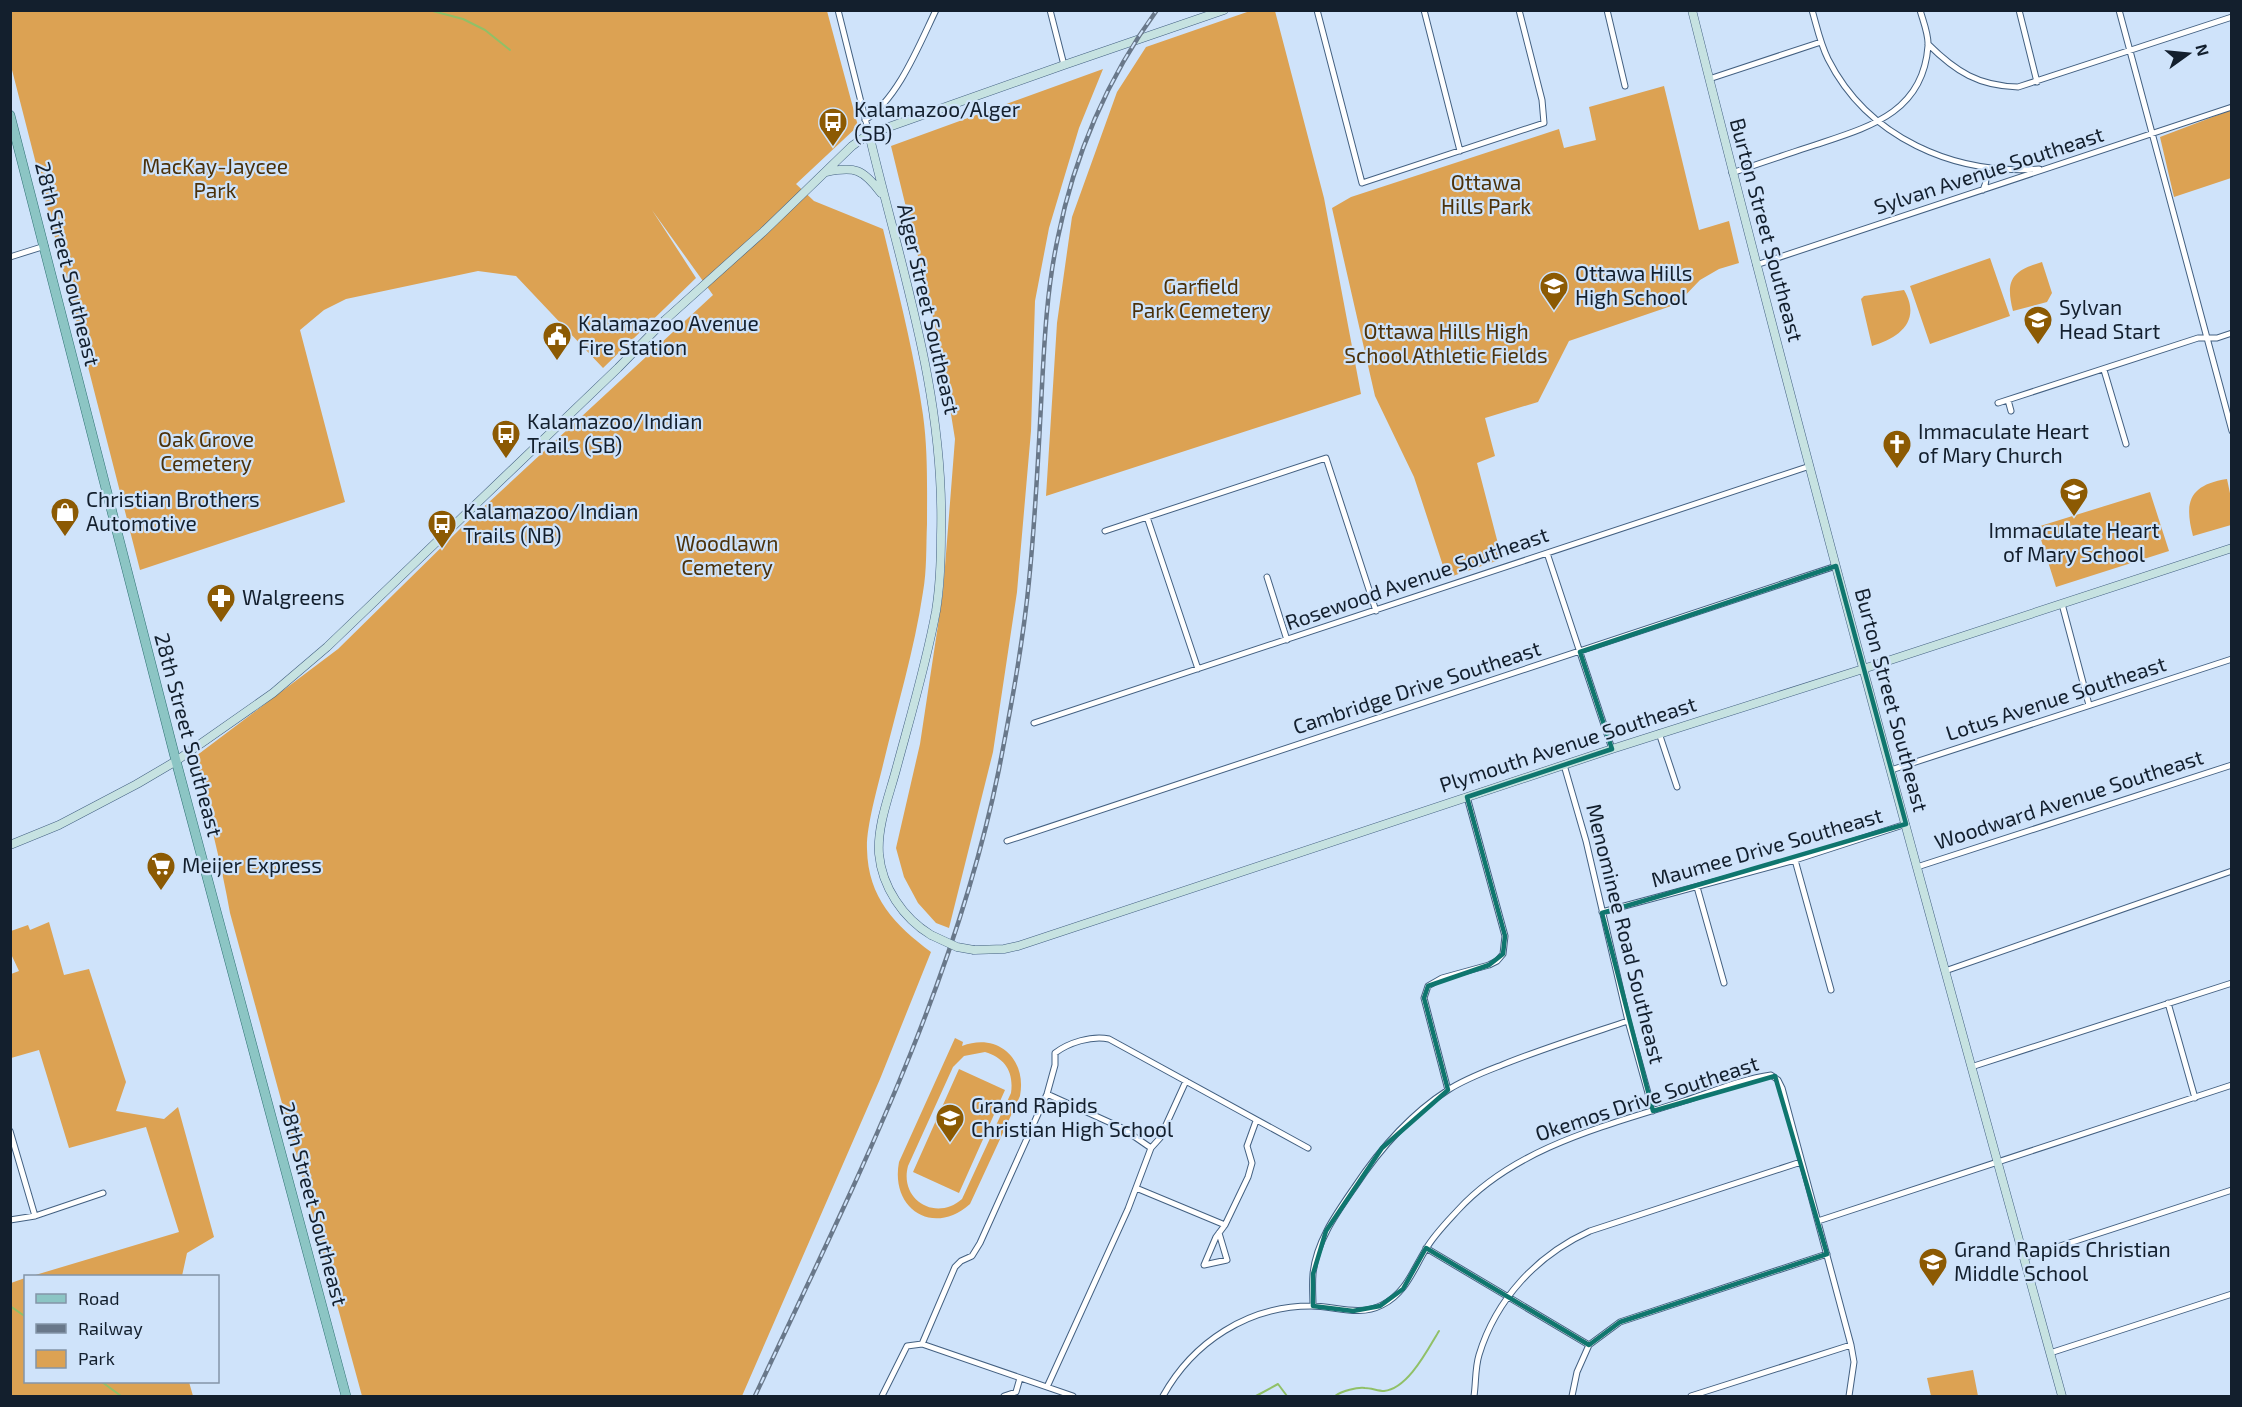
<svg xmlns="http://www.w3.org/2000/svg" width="2242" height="1407" font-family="'Exo 2',sans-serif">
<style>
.green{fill:#dca253;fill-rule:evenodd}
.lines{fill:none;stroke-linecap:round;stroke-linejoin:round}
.stream{stroke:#90c067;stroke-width:2}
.street-casing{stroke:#436081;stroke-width:7}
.secondary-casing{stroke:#436081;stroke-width:9}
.primary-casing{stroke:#307275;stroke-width:10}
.street{stroke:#fff;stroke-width:5}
.secondary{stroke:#c6e2e1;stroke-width:8}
.primary{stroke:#8cc5c4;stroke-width:9}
.rail-casing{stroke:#69788a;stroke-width:4.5}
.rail{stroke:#cfe3fa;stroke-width:2;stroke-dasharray:7;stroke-linecap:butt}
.secondary-bridge-casing{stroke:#436081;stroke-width:9;stroke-linecap:butt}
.secondary-bridge{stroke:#c6e2e1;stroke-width:8}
.marked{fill:none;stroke:#0f766e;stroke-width:4.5;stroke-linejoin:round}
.labels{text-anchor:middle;stroke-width:4.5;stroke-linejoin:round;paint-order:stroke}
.poi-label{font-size:21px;fill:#131f2d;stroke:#cfe3fa;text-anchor:start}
.park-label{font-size:21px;fill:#4b310a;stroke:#cfe3fa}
.street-label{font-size:21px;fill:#131f2d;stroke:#cfe3fa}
</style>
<rect width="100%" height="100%" fill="#cfe3fa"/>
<path class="green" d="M10 11H827L858 126 796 184 814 201 883 229C898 291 914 352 923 415 928 451 927 488 927 524 926 546 927 570 923 592 914 652 896 710 882 769 877 789 866 829 867 849 868 898 895 925 931 952L880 1079 742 1396H362L230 913C221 860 206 809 196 756L338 649 461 528 713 295 652 210 696 278 603 368 516 276 478 271 346 299 324 310 300 330 345 502 140 570 11 66Z
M1250 11H1275L1324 198 1361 394 1046 496 1057 323 1072 217 1117 92 1146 47Z
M1103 69 1079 128 1049 228 1035 301 1031 431 1017 592 993 752 949 928 936 923 918 903 904 877 896 848 920 744 943 592 955 439 940 346 891 146Z
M1664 86 1699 230 1729 221 1739 263 1719 269 1700 280 1677 304 1569 341 1538 402 1485 418 1495 456 1477 463 1502 559 1447 578 1414 477 1375 396 1332 208 1351 197 1559 129 1564 148 1596 140 1589 107Z
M2231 110V178L2174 197 2160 137Z
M1990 258 2010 316 1930 344 1910 286Z
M2042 262 2052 293 2047 302 2013 311C2005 280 2012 271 2042 262Z
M1904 290C1922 321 1899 338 1872 346L1861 299 1864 296Z
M2227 479 2231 498V525L2193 536C2184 502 2189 485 2227 479Z
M2150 492 2169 551 2056 587 2037 527Z
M49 922 64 975 89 969 126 1082 116 1111 164 1119 178 1107 214 1237 187 1253 182 1276H32L179 1232 146 1127 69 1148 39 1050 11 1058V974L19 971 11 954V931L28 925 30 930Z
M955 1038 963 1042 962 1046C998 1032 1027 1059 1020 1096L970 1204C933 1237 890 1209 899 1162ZM985 1052C1005 1058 1014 1072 1011 1093L962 1199C936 1222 899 1200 908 1166L953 1067 964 1056Z
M959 1069 1005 1090 959 1193 913 1172Z
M25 1278 26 1382H189L193 1396H11V1283Z
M1973 1370 1978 1396H1931L1927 1378Z"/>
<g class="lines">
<path class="stream" d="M429 10 463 19 485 30 510 50
M10 1306 26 1317
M102 1382 121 1396
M1256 1396 1278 1384 1287 1396
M1335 1396C1342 1391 1357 1387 1365 1388 1371 1388 1378 1391 1384 1391 1408 1389 1428 1349 1439 1331"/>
<g class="street-casing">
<path id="street" d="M838 10 869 134
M1050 10 1064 65
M1317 10 1362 183 1544 123 1542 100 1519 10
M1424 10 1460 151
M1607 10 1625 86
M1812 10C1817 27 1820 43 1828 59 1868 138 1954 175 2039 169
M2019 10 2037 82
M2119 10 2232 431
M1928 44C1956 72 1979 86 2018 87L2232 17
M1709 79 1821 42
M865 120C898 99 919 45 936 10
M1981 168C1988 175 1987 182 1983 190
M1732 173C1760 163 1788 154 1815 145 1869 127 1923 113 1928 46 1929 35 1923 21 1920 10
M10 257 45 246
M1756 265 2232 107
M2104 370 2126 444
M2008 400 2011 411
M1998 403 2198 338H2217L2232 333
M1147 517 1198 669
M1105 531 1326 458 1376 611
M1547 553 1612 749
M1267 577 1287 640
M2062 604 2089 705
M1034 723 1810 466
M1659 733 1677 787
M1564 765 1586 841 1628 1021 1653 1111
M1891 770 2232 659
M1007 841 1836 566
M1795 860 1831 990
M1917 867 2232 765
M1697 887 1724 983
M1602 912 1795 860 1906 824
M1945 971 2232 871
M2168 1003 2195 1098
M1971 1067 2232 983
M1448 1090 1424 998 1428 986 1442 978 1489 965 1497 961 1503 954 1505 936 1467 797
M1047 1094 1122 1128 1151 1148
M10 1131 35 1216
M1136 1188 1225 1225
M10 1220 35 1216 103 1193
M1818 1221 2232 1085
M1219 1233 1227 1260 1204 1265 1216 1237 1225 1225 1248 1177 1252 1163 1247 1146 1256 1121
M1426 1248 1589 1345
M2023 1258 2232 1190
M1313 1306C1313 1296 1312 1285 1313 1274 1316 1242 1336 1214 1354 1188 1379 1150 1409 1115 1448 1090 1465 1079 1484 1072 1502 1065 1544 1048 1586 1035 1628 1021
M922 1344 955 1267 961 1261 972 1256 980 1243 1047 1094 1055 1065V1053C1068 1043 1092 1035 1109 1039L1308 1148
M2050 1353 2232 1294
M1047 1387 1128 1209 1151 1148 1160 1138 1186 1081
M882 1396 907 1346 922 1344 1073 1396
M1004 1396 1016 1392 1020 1378
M1163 1396C1193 1342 1248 1306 1311 1306 1335 1306 1359 1317 1382 1305 1406 1293 1413 1270 1426 1249 1434 1235 1447 1222 1458 1210 1516 1147 1605 1126 1684 1101 1712 1092 1742 1079 1771 1075L1778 1080 1782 1088 1851 1345 1854 1362 1849 1396
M1474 1396C1476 1383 1475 1368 1479 1355 1496 1299 1537 1255 1590 1231L1801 1162
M1572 1396 1577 1372 1589 1345 1620 1322 1827 1254
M1691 1396 1851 1345"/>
</g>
<g class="secondary-casing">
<path id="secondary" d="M1692 10C1808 474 1935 936 2062 1396
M869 134C901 269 945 394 941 535 941 560 940 586 936 611 926 665 910 718 896 770 889 796 877 826 879 854 882 887 903 918 931 935
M826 172C855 166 863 169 881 193
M10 845 59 825 137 784 176 761 273 693 327 647 618 368 665 320 763 232 852 146 869 134 1064 65 1224 10
M974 950 1004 949 1018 946 1612 749 1863 669 2232 548"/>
</g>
<g class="primary-casing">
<path id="primary" d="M10 115 176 761 346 1396"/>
</g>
<use href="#street" class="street"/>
<use href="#secondary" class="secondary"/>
<use href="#primary" class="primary"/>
<g class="rail-casing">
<path id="rail" d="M755 1396C850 1193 954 991 999 769 1011 707 1023 643 1029 581 1035 522 1038 463 1041 405 1044 349 1046 292 1058 237 1074 156 1108 77 1157 10"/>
</g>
<use href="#rail" class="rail"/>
<g class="secondary-bridge-casing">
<path id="secondary-bridge" d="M931 935 957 947 974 950"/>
</g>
<use href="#secondary-bridge" class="secondary-bridge"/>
</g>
<path class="marked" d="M1836 566 1906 824 1602 913 1653 1111 1775 1076 1827 1254 1620 1322 1589 1345 1426 1248 1403 1289 1380 1306 1353 1311 1313 1306V1274L1326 1231 1382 1148 1448 1090 1424 998 1428 986 1489 965 1503 954 1505 936 1467 797 1612 749 1580 652Z"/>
<defs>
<g id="bus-pin" transform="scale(1.5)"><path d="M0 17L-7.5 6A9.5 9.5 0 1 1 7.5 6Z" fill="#8c5a03" stroke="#cfe3fa"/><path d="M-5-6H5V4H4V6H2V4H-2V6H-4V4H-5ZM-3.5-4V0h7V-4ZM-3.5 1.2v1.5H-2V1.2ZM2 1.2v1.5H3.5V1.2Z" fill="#fff"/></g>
<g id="school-pin" transform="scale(1.5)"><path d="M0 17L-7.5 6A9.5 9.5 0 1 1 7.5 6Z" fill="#8c5a03" stroke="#cfe3fa"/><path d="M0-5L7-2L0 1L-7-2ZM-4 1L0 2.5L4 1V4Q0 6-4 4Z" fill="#fff"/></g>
<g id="civic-pin" transform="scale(1.5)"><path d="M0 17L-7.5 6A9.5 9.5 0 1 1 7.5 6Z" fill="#8c5a03" stroke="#cfe3fa"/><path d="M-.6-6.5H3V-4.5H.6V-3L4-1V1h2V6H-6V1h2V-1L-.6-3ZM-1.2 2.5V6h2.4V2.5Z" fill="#fff"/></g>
<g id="church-pin" transform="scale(1.5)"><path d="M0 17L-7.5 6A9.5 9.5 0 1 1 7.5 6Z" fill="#8c5a03" stroke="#cfe3fa"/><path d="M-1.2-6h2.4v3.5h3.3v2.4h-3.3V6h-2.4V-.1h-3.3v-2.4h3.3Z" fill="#fff"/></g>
<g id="shop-pin" transform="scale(1.5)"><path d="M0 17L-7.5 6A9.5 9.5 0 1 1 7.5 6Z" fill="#8c5a03" stroke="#cfe3fa"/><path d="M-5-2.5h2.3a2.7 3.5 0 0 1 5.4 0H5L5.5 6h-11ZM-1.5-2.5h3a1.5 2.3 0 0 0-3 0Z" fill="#fff"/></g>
<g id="pharmacy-pin" transform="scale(1.5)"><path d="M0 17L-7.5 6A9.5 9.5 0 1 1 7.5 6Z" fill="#8c5a03" stroke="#cfe3fa"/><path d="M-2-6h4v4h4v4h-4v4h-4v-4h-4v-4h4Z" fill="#fff"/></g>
<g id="supermarket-pin" transform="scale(1.5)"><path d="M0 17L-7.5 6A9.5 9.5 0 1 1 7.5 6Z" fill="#8c5a03" stroke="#cfe3fa"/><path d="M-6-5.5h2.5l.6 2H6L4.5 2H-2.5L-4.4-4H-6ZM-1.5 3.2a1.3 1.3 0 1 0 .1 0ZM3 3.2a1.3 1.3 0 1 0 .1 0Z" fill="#fff"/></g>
</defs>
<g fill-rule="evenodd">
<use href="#bus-pin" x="833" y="122"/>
<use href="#school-pin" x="1554" y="286"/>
<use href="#school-pin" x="2038" y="320"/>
<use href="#civic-pin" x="557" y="336"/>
<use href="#bus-pin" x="506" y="434"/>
<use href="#church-pin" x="1897" y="444"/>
<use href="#school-pin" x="2074" y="492"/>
<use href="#shop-pin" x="65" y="512"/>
<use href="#bus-pin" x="442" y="524"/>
<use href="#pharmacy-pin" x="221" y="598"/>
<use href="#supermarket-pin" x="161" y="866"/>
<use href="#school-pin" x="950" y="1118"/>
<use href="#school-pin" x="1933" y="1262"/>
</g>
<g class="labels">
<g class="poi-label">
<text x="854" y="117">Kalamazoo/Alger<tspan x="854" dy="24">(SB)</tspan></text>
<text x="1575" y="281">Ottawa Hills<tspan x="1575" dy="24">High School</tspan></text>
<text x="2059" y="315">Sylvan<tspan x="2059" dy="24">Head Start</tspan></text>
<text x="578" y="331">Kalamazoo Avenue<tspan x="578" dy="24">Fire Station</tspan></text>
<text x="527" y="429">Kalamazoo/Indian<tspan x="527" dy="24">Trails (SB)</tspan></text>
<text x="1918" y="439">Immaculate Heart<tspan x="1918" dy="24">of Mary Church</tspan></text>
<text x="86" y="507">Christian Brothers<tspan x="86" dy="24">Automotive</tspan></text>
<text x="463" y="519">Kalamazoo/Indian<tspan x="463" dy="24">Trails (NB)</tspan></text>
<text x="2074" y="538" text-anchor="middle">Immaculate Heart<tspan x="2074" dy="24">of Mary School</tspan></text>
<text x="242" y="605">Walgreens</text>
<text x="182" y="873">Meijer Express</text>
<text x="971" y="1113">Grand Rapids<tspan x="971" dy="24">Christian High School</tspan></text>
<text x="1954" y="1257">Grand Rapids Christian<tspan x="1954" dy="24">Middle School</tspan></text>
</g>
<g class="park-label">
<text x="215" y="174">MacKay-Jaycee<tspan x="215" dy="24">Park</tspan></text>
<text x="1486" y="190">Ottawa<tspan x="1486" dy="24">Hills Park</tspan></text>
<text x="1201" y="294">Garfield<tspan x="1201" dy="24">Park Cemetery</tspan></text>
<text x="1446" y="339">Ottawa Hills High<tspan x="1446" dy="24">School Athletic Fields</tspan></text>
<text x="206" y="447">Oak Grove<tspan x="206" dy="24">Cemetery</tspan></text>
<text x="727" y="551">Woodlawn<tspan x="727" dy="24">Cemetery</tspan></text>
</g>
<g class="street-label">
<text transform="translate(1989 171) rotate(-18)" y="7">Sylvan Avenue Southeast</text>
<text transform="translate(1766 230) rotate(75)" y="7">Burton Street Southeast</text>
<text transform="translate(67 264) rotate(76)" y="7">28th Street Southeast</text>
<text transform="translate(928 309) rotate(77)" y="7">Alger Street Southeast</text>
<text transform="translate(1417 579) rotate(-19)" y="7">Rosewood Avenue Southeast</text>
<text transform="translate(1417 688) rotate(-18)" y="7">Cambridge Drive Southeast</text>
<text transform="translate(2056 699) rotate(-18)" y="7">Lotus Avenue Southeast</text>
<text transform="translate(1891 700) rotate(75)" y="7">Burton Street Southeast</text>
<text transform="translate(188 735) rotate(75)" y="7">28th Street Southeast</text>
<text transform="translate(1568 745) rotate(-18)" y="7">Plymouth Avenue Southeast</text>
<text transform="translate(2069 800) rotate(-18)" y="7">Woodward Avenue Southeast</text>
<text transform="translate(1767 848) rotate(-16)" y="7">Maumee Drive Southeast</text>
<text transform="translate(1625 934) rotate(76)" y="7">Menominee Road Southeast</text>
<text transform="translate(1647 1099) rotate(-18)" y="7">Okemos Drive Southeast</text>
<text transform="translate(313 1204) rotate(75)" y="7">28th Street Southeast</text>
</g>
</g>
<rect width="2242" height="1407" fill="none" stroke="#131f2d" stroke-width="24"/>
<rect x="24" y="1275" width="195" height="108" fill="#cfe3fa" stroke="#8495a8" stroke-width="1.5"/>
<rect x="36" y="1294" width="30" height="9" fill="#8cc5c4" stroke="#8495a8" stroke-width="1.5"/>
<text x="78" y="1305" font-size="18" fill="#131f2d">Road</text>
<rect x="36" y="1324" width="30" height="9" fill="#69788a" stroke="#8495a8" stroke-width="1.5"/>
<text x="78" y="1335" font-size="18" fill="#131f2d">Railway</text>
<rect x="36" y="1350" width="30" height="18" fill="#dca253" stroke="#8495a8" stroke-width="1.5"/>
<text x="78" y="1365" font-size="18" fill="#131f2d">Park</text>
<g transform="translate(2188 54) rotate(75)" stroke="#cfe3fa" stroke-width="4.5" paint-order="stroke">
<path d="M0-4.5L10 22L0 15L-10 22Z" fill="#131f2d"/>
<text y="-9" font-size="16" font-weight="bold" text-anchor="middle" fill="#131f2d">N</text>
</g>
</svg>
